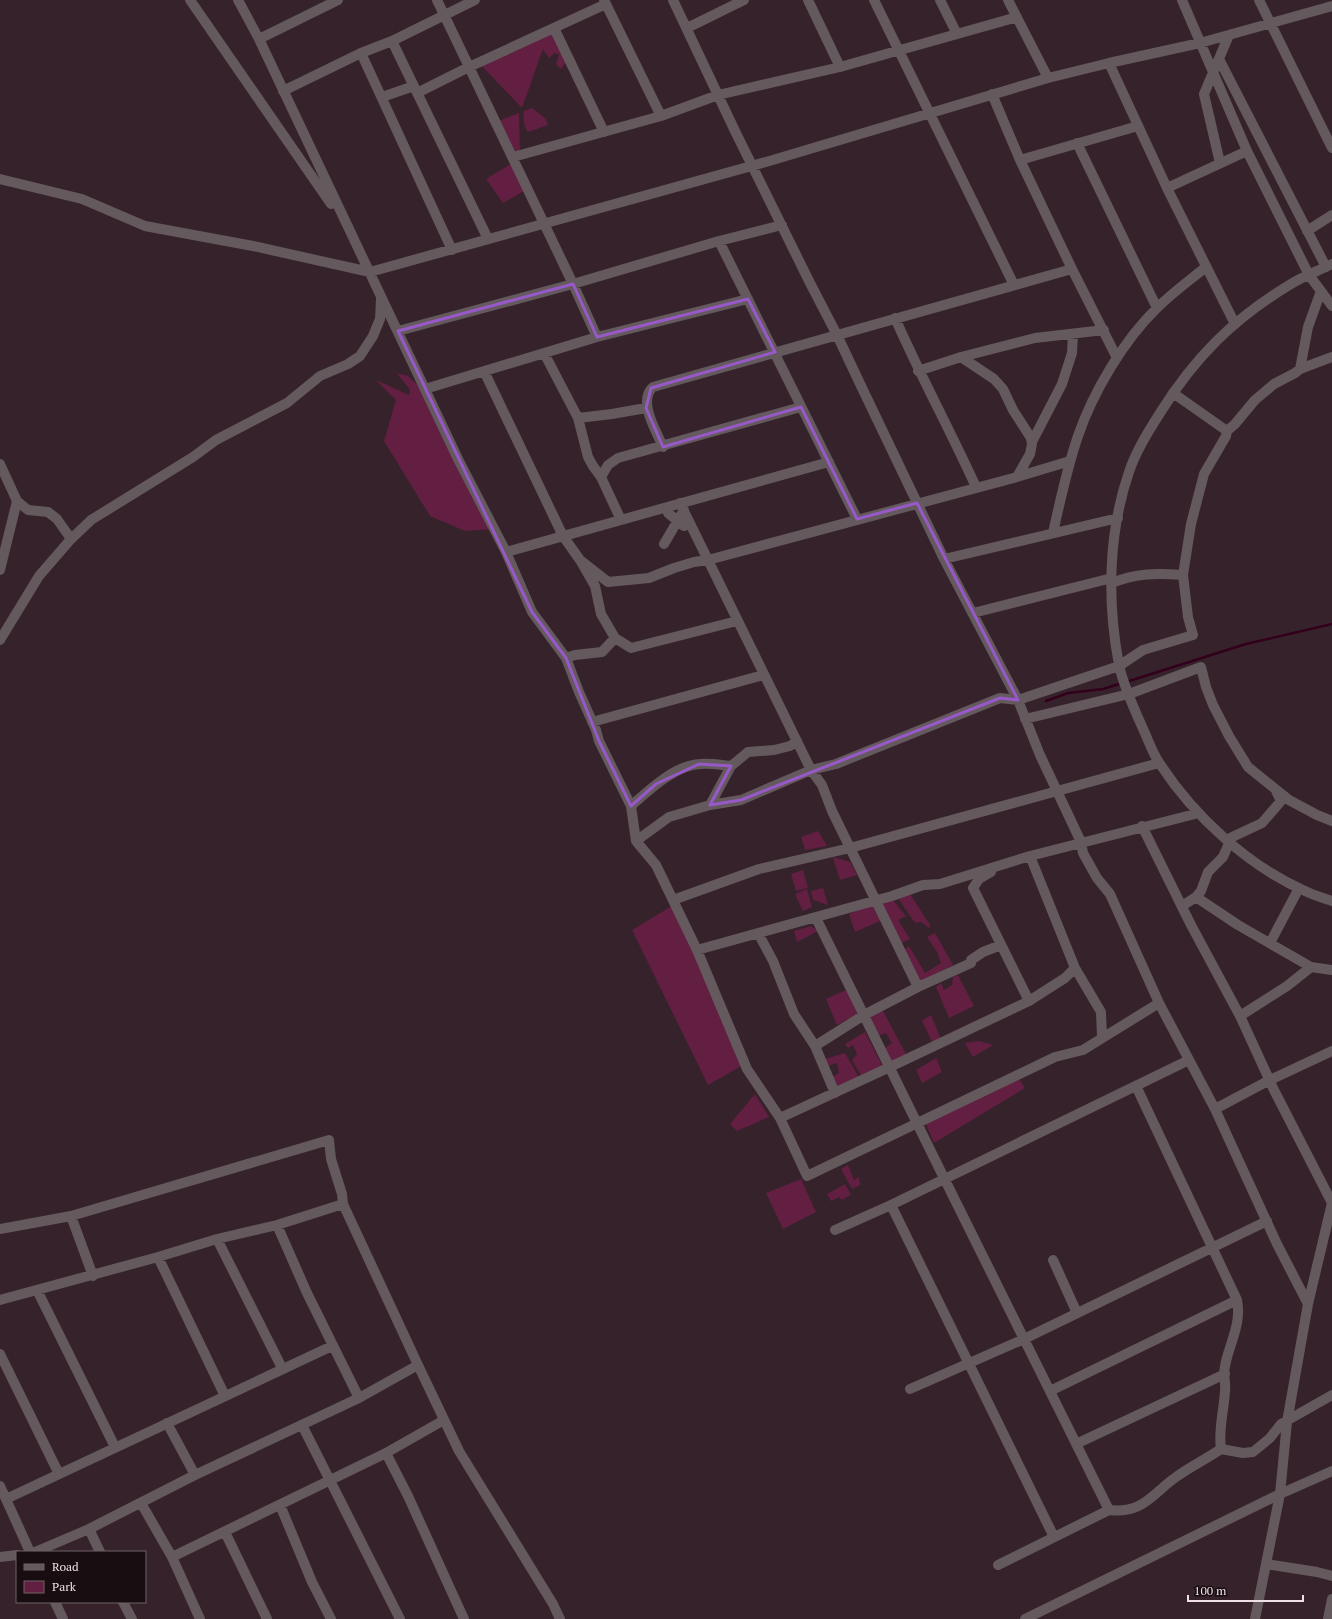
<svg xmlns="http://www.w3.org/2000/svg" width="1332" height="1619" font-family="'PT Serif',serif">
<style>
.green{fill:#621f41}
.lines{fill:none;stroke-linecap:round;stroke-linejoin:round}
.stream{stroke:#33001c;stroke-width:2.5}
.minor{stroke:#64595d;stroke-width:10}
.marked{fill:none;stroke:#9859c8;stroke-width:3;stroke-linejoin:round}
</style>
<rect width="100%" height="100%" fill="#36222b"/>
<path class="green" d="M554 28 569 58 561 69 556 64 559 55 555 53 549 58 543 49 522 108 478 62Z
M532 108 546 119 548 125 528 132C523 125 523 119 524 111Z
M519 113 520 155 513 157 496 122Z
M514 162 526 190 503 203 486 179Z
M397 373 408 376 421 388 491 529 465 531 430 516 384 441 396 400 376 380 409 395 410 390Z
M818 831 827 846 805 850 801 837Z
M833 857 850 862 857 875 840 880Z
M803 870 808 888 796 891 791 874Z
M823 888 828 905 813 900 811 891Z
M807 889 812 907 803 911 795 894Z
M910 894 930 925 929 928 921 922 915 923 897 897Z
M892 899 906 916 898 920 910 939 900 944 880 902Z
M675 904 743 1065 708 1085 632 930Z
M873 905 880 921 855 932 849 914Z
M811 926 818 931 797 942 794 931Z
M935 933 953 965 919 983 903 951 909 946 925 973 941 963 937 952 927 937Z
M958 975 974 1006 949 1018 936 987 941 983 944 990 952 985 953 977Z
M848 989 857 1014 837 1025 826 999Z
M882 1009 907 1056 893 1063 884 1049 892 1043 886 1033 877 1036 868 1016Z
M931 1015 941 1039 932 1042 922 1021Z
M865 1032 883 1067 862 1077 852 1060 857 1054 853 1045 848 1048 845 1044Z
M979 1041 993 1045 973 1057 965 1043Z
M845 1053 860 1079 839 1089 832 1077 839 1073 837 1063 829 1066 825 1059Z
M936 1058 942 1072 922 1083 916 1070Z
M1017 1076 1025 1088 934 1143 926 1124Z
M755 1094 769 1117 737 1131 730 1124Z
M848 1165 854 1180 859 1177 860 1185 852 1189 841 1169Z
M801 1179 816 1212 783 1229 766 1193Z
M845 1184 851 1195 842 1200 839 1197 831 1201 827 1194Z"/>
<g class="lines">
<path class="stream" d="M1126 682 1246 644 1332 624
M1046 701 1068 693 1103 689 1122 683"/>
<path class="minor" d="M190 0 331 204
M238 0 259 39 459 461 506 552 532 612 566 658 579 692 596 730 599 741 631 806 636 841 656 865 697 950 747 1069 780 1118 807 1176 1055 1057 1083 1050 1159 1003
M437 0 573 284 597 337
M604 0 661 116
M673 0 735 131 810 283 837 335 863 390 944 559 1018 700 1040 755 1081 842 1083 853 1097 878 1110 894 1159 1003 1215 1109 1277 1244 1308 1304
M808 0 840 67
M874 0 1014 285
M940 0 957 34
M1008 0 1048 78
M1182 0 1247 151 1309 275 1332 306
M1259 0 1332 148
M554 28 604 132
M687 28 744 0
M259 39 338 0
M392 41 488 239
M361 53 452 250
M1219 59 1326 267
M1109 63 1167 188 1235 324
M283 91 361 53 392 41 475 0
M417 93 469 67 606 4
M992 94 1020 160 1072 269 1117 358
M382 97 414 86
M1077 143 1157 308
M513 157 661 116 718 95 840 67 1017 17
M1020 160 1138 126
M1220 163 1204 94 1229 35
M0 179 82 199 145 226 253 246 370 272 766 162 1048 78 1109 63 1200 43 1332 6
M1167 188 1247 151
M1307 231 1332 215
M719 241 857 519
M1332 264C1318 271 1304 276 1291 284 1234 318 1195 357 1160 413 1148 432 1136 451 1129 472 1108 533 1107 602 1119 665 1123 685 1135 711 1144 731 1149 742 1153 754 1160 764 1194 816 1248 866 1305 891 1313 895 1323 898 1332 901
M895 318C920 375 950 430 976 487
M398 331 573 284 719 241 782 225
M544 353 578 418 588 457 593 466 601 477 621 520
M961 357 994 379 1003 389 1013 410 1031 438 1032 444 1030 454 1017 477
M1300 369 1308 327 1321 291
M484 371 563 536 580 560 595 586 601 614 615 638
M918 371 961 357 1035 338 1104 330
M425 389 597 337 748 299
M1173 393 1227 431
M578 418 612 414 646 408
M1032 442 1062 384 1072 353 1073 334
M663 447C657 432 637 401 653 387L1072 269
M0 464 17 501 28 510 48 512 57 519 71 539
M601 477 608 465 618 458 801 407
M680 503 811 770 822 785 832 811 918 987
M668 513 684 526
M1053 533C1060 501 1067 468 1078 436 1093 392 1124 340 1157 308 1172 293 1190 280 1206 267
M664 544 684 510
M506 552 829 462
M944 559 1118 518
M580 560 608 582 649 578 674 568 694 562 708 560 1017 477 1070 461
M0 570 17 501
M1112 583C1136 573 1157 573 1183 575
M973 613 1112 578
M0 640 39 576 71 539 91 520 193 457 216 440 287 403 320 376 348 364 360 356 373 336 380 319 381 299
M566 658 575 655 602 652 615 638 631 648 737 621
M1025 719 1129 694 1201 667 1206 687 1213 705 1229 736 1248 767 1289 800 1317 815 1332 821
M592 722 763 675
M710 805 731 766 748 752 774 750 790 746 797 741
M631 806C649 790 675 765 700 764 710 763 721 765 731 766
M1142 826 1191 925 1240 1016 1274 1090 1332 1203 1308 1304 1287 1422 1280 1494 1255 1619
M1228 839 1262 823 1281 801 1276 791
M636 841 669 817 710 805 741 800 811 770 836 764 1000 698 1018 700 1119 666 1143 650 1193 635 1188 617 1183 575 1191 524 1204 474 1226 436 1227 431 1235 424 1255 400 1274 384 1295 373 1300 369 1332 357
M1030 856 1075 968 1101 1012 1102 1037
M991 872 979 879 973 888 1029 1001
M1196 897 1238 925 1311 967 1332 970
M673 900 759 869 850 848 1159 763
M1182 906 1196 897 1201 891 1208 872 1223 857 1230 841
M816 918 944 1178 1109 1510
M758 933 773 961 794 1014 815 1046 835 1093
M1270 943 1299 888
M697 950 892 896 923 885 940 884 1030 856 1199 813
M1240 1016 1287 986 1311 967
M815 1046 864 1015 918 987 971 963V960L983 952 1001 945
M1136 1086 1237 1300C1242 1324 1229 1344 1225 1366 1223 1374 1226 1383 1225 1391 1224 1411 1218 1429 1221 1449
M1215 1109 1270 1080 1332 1051
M780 1118 890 1067 1029 1001 1065 978 1075 968
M891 1205 1054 1537
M71 1216 93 1276
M277 1225 307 1293 359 1398
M0 1229 71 1216 329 1140 331 1159 342 1194 343 1204 418 1365 459 1451 553 1604 560 1619
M835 1230 891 1205 1189 1060
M217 1239 282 1368
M158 1257 225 1396
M1053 1260 1077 1313
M37 1290 115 1447
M0 1300 158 1257 217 1239 277 1225 343 1204
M0 1354 59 1474
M910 1389 1024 1339 1267 1221
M1050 1391 1237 1300
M167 1423 195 1475
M302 1425 400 1619
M1076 1444 1225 1374
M386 1453 408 1496 464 1619
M0 1486 30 1552
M6 1499 332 1346
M141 1503 172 1557 200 1619
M280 1505 312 1582 331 1619
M89 1529 100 1552
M225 1532 267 1619
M35 1552 89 1529 195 1475 359 1398 418 1365
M0 1557 17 1555
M172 1557 386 1453 444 1420
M1266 1564 1317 1572 1332 1576
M998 1565 1109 1510C1143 1514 1152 1494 1176 1477 1190 1467 1206 1459 1221 1449L1243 1453 1253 1452 1270 1438 1281 1424 1332 1395
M55 1602 63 1619
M123 1602 132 1619
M1025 1619 1280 1494 1332 1471
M1328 1619 1332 1599"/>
</g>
<path class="marked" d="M573 284 597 337 748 299 775 352 651 388 646 408 663 447 801 407 857 519 917 503 1018 700 1000 698 741 800 710 805 731 766 699 764 656 784 631 806 599 741 566 658 532 612 398 331Z"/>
<rect x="16" y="1551" width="130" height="52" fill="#180e12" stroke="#6e6266"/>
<rect x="24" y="1564" width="20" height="6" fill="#64595d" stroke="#6e6266"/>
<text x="52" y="1571" font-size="12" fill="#eee0e5">Road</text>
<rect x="24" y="1581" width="20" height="12" fill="#621f41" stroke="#6e6266"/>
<text x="52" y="1591" font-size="12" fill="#eee0e5">Park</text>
<path d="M1188 1595v6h115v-6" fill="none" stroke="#eee0e5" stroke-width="2"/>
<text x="1194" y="1595" font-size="12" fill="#eee0e5" stroke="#180e12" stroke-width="3" paint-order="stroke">100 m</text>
</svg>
